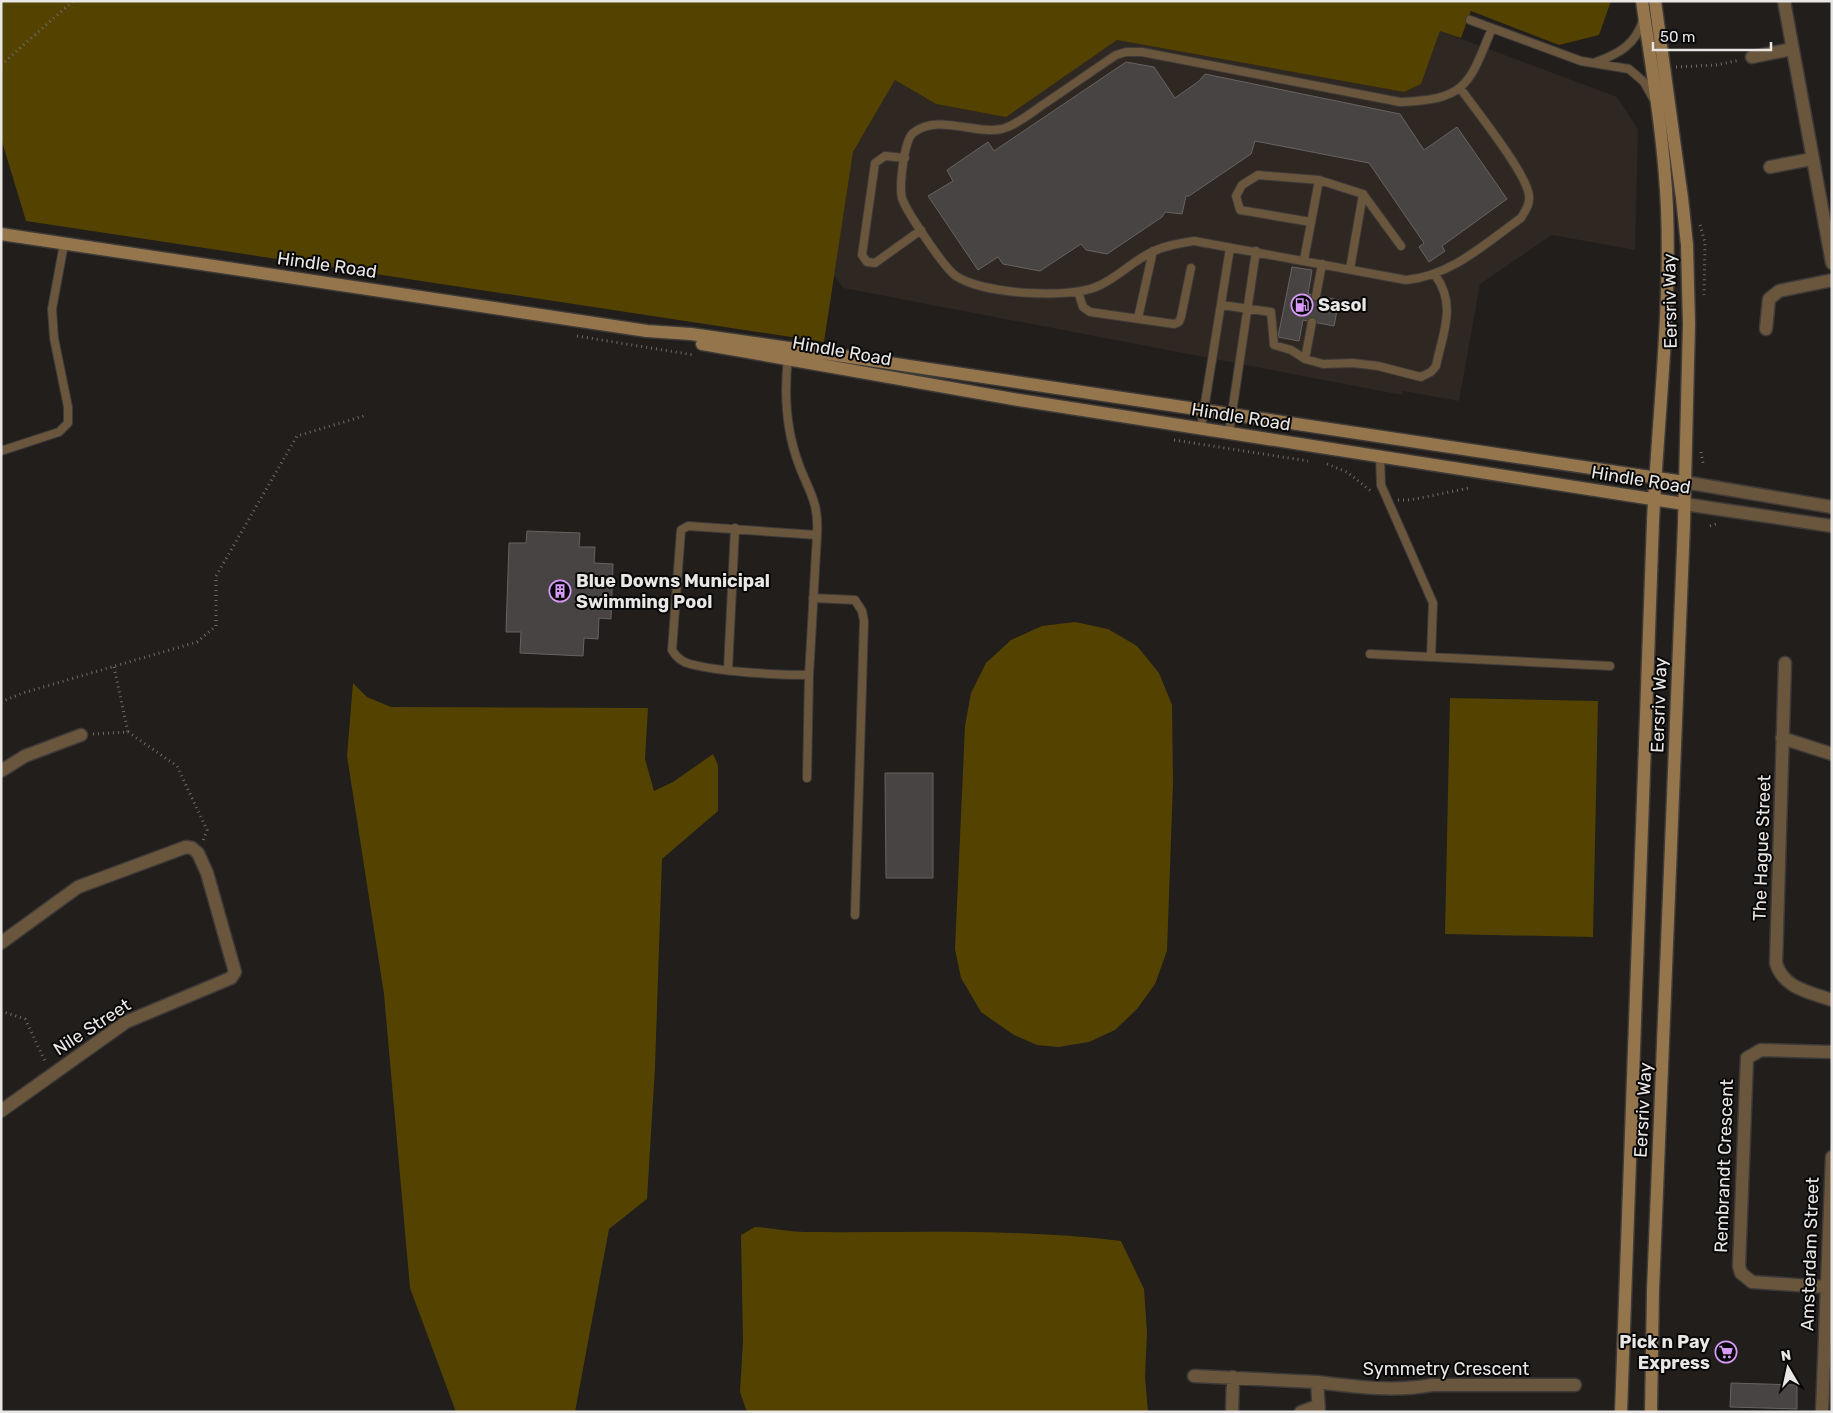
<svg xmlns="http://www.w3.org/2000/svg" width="1833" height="1413" font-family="Rubik,sans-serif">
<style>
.built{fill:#2f2722}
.green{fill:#544300}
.building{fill:#484443;stroke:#676362}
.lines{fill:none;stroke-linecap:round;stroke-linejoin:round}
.service-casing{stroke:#3d3a38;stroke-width:10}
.minor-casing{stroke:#3d3a38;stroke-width:15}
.tertiary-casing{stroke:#3d3a38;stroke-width:15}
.secondary-casing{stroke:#3d3a38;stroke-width:15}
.path{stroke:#6e6c6a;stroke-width:3;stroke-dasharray:1 4;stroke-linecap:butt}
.service{stroke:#6a563d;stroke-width:8}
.minor{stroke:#6a563d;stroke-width:12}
.tertiary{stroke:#6a563d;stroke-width:12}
.secondary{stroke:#95754c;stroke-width:12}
.labels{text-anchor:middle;stroke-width:4;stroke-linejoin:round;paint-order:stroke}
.street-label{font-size:18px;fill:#e9e7e6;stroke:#090808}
.poi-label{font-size:18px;font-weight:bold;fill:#e9e7e6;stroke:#090808;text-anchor:start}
</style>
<rect width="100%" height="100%" fill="#211e1c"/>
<path class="built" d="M1440 31 1617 97 1638 129 1635 250 1552 235 1480 284 1459 401 1403 391 1402 395 843 288 834 275 853 152 895 80 936 104 1006 116 1117 40 1404 92 1421 84Z"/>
<path class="green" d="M1 1H1611L1599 35 1559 45 1471 11 1461 38 1440 31 1421 84 1404 92 1117 40 1006 117 936 104 895 80 853 152 824 342 26 221 1 138Z
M1075 622 1108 629 1137 646 1159 673 1172 705 1173 783 1167 951 1155 984 1137 1009 1115 1030 1089 1042 1058 1047 1037 1045 1014 1035 981 1012 961 978 955 949 965 726 971 693 986 663 1011 640 1042 626Z
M353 683 367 697 391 707 648 708 645 759 654 791 673 782 713 754 718 765V811L662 859 655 1067 647 1199 609 1229 575 1412H456L410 1288 384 994 347 756Z
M1450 698 1598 701 1593 937 1445 934Z
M755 1227C772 1228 788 1232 805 1232 910 1233 1017 1228 1121 1241L1144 1289 1147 1332 1145 1377 1148 1412H747L740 1392 743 1341 741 1235Z"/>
<path class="building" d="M1126 62 1154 67 1175 98 1199 81 1205 74 1400 114 1424 150 1457 127 1507 199 1442 246 1445 251 1429 262 1419 247 1424 243 1369 163 1255 141 1251 154 1189 196H1186L1182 214 1165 212 1162 217 1107 254 1086 250 1081 244 1040 271 1003 264 998 257 978 270 928 196 953 181 947 170 988 142 994 151Z
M1292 267 1312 270 1308 294 1339 300 1334 326 1303 320 1299 341 1278 337Z
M527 531 580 533 579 547H595L594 563 613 564 611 619 599 618 598 639 584 638 583 656 520 653 521 632H506L509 543H526Z
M885 773H933V878H886Z
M1731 1383 1797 1385V1409L1730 1407Z"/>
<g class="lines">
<g class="service-casing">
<path id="service" d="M1470 20 1581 61 1629 69 1644 82 1653 98
M1596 62C1619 54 1636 44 1643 20
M1460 88C1475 109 1528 175 1529 196 1530 205 1525 211 1521 218 1486 243 1451 276 1406 280L1194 241C1180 243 1167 245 1154 251 1133 260 1118 278 1096 287 1066 299 983 294 956 276 945 269 906 211 902 198 899 186 904 141 913 133 937 113 975 135 1002 129 1017 125 1032 112 1044 104 1068 88 1092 71 1116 55L1126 52H1142L1400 102C1466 100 1469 85 1492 28
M905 158 885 156 875 163 862 255 867 262 875 263 921 230
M1311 222 1240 210 1236 196 1242 185 1258 175 1319 180 1363 194 1401 246
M1304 260 1319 180
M1350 269 1363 194
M1078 292 1083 307 1090 312 1174 324 1179 322 1181 317 1191 268
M1316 296 1322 264
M1221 305 1271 312 1274 345 1291 350 1305 359 1323 364 1353 363 1378 366 1421 377 1431 372 1436 366C1443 333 1457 304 1435 275
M1138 318 1153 251
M788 357C784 393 786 431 799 465 810 494 819 502 817 535L810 658 809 675C777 675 720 672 690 664 682 662 676 657 672 650L681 530 688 526 817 535
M1305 359 1312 322
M1201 428 1230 248
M1229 433 1256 251
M1 451 59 432 68 423V407L54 338 52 309 64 244
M1380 457 1381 485 1433 603 1431 657
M813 598 855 600 862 611 864 621 855 915
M1370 654 1610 666
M728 669 735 528
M807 778 809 675"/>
</g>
<g class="minor-casing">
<path id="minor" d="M1784 1 1832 263
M1752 57 1792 49
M1770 167 1812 159
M1766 329 1769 299 1779 291 1832 280
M1785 663 1776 963C1783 988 1809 992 1832 1000
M1782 738 1832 754
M1 771 25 756 81 735
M1 943 78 887 186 847 192 848 198 853 207 873 235 972 231 978 126 1022 1 1111
M1826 1287 1752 1282 1741 1273 1739 1266 1747 1058 1761 1050 1832 1052
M1194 1376 1317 1382 1319 1412
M1317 1382C1356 1387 1393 1392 1432 1385H1575
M1232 1412 1233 1377
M1301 1412 1317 1406
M1822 1412 1832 1157"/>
</g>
<g class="tertiary-casing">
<path id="tertiary" d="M1684 482 1832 507
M1684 504 1832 526"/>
</g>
<g class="secondary-casing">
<path id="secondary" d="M1 234 647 331 691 334 789 348 1684 482
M702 344 1019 400 1684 504
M1621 1412 1653 521C1658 417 1671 312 1667 208 1664 139 1652 70 1642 1
M1651 1412 1653 1290 1684 524 1689 324 1687 245 1682 198 1655 1"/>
</g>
<path class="path" d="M1 65 73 1
M1676 67 1716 65 1740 60
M1700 225 1705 242 1704 295
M577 336 694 355
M1174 440 1308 461
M1701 452 1703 463
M1327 464 1347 472 1372 492
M1398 500H1410L1469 488
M1710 526 1719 523
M114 667 128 732
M1 702 23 693 197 642 216 626V576L297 436 367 415
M93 734 128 732 177 766 207 830 203 841
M1 1011 25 1019 46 1063"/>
<use href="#service" class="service"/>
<use href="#minor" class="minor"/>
<use href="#tertiary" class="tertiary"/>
<use href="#secondary" class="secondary"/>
</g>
<defs>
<g id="fuel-ring" transform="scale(1.125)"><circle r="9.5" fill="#090808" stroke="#d79bf9" stroke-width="1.5"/><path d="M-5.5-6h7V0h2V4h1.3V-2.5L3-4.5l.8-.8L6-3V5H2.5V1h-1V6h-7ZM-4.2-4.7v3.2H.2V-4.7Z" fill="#d79bf9"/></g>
<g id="building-ring" transform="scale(1.125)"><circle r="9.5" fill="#090808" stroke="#d79bf9" stroke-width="1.5"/><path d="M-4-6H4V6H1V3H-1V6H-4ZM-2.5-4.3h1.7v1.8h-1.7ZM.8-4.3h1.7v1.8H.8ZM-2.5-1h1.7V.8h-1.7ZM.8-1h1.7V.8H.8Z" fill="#d79bf9"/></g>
<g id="supermarket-ring" transform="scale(1.125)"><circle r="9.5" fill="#090808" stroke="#d79bf9" stroke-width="1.5"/><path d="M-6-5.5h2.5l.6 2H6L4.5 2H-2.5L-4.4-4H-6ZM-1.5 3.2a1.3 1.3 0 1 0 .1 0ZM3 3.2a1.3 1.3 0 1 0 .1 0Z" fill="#d79bf9"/></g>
</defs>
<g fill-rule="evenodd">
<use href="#fuel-ring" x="1302" y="305"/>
<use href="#building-ring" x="560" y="591"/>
<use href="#supermarket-ring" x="1726" y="1352"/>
</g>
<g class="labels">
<g class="street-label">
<text transform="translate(327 265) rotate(8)" y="6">Hindle Road</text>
<text transform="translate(1670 301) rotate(-91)" y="6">Eersriv Way</text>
<text transform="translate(842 351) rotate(10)" y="6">Hindle Road</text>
<text transform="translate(1241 417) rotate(9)" y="6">Hindle Road</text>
<text transform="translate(1641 480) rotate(9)" y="6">Hindle Road</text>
<text transform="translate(1659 705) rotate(-88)" y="6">Eersriv Way</text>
<text transform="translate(1762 848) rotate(-88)" y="6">The Hague Street</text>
<text transform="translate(92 1027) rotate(-33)" y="6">Nile Street</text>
<text transform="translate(1643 1110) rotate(-87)" y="6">Eersriv Way</text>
<text transform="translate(1724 1166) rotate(-88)" y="6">Rembrandt Crescent</text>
<text transform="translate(1810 1254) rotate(-88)" y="6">Amsterdam Street</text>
<text x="1446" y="1375">Symmetry Crescent</text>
</g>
<g class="poi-label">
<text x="1318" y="311">Sasol</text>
<text x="576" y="587">Blue Downs Municipal<tspan x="576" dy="21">Swimming Pool</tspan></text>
<text x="1710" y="1348" text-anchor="end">Pick n Pay<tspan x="1710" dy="21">Express</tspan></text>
</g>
</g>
<rect width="1833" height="1413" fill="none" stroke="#e9e7e6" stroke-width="5"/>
<g transform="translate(1788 1368) rotate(351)" stroke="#090808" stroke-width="4" paint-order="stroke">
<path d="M0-4L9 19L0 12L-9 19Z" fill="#e9e7e6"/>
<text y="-8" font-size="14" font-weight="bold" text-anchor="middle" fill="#e9e7e6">N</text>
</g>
<path d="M1653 42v8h118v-8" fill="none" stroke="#e9e7e6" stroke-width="2.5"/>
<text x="1660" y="42" font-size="15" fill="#e9e7e6" stroke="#090808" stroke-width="4" paint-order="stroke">50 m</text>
</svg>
